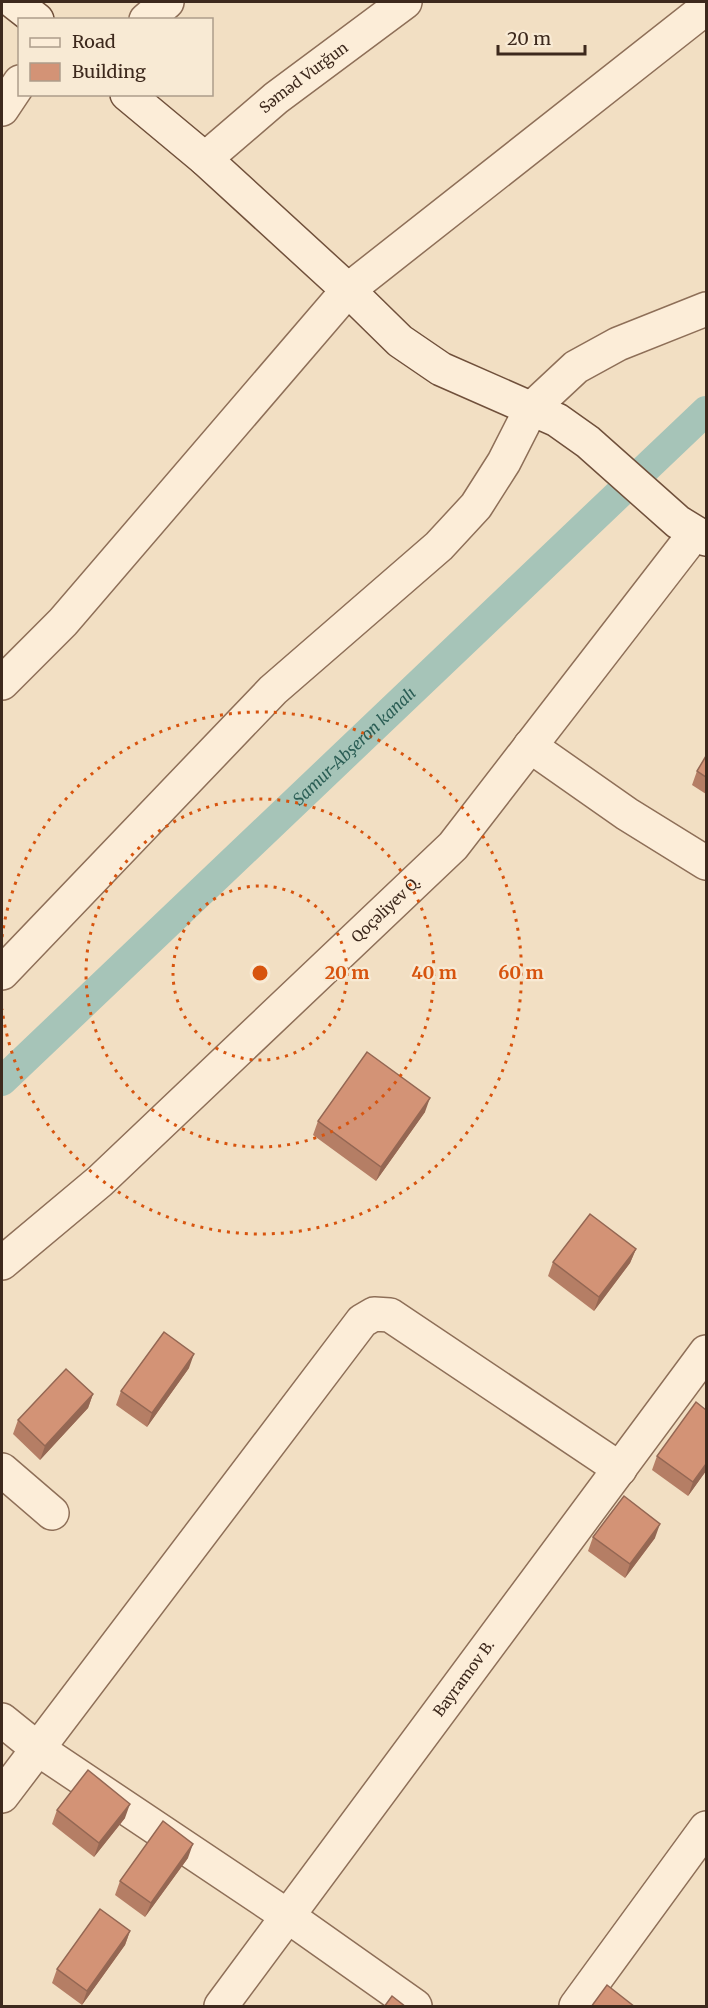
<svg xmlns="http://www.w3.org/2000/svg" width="708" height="2008" font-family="Merriweather,serif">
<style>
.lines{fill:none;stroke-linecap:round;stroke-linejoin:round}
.canal{stroke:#a6c4b8;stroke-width:30}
.street-casing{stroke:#8e6f58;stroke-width:36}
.secondary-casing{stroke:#70503b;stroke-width:36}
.street{stroke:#fcedd8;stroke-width:33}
.secondary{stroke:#fcedd8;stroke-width:33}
.wall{fill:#b57e65}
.shaded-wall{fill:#946753}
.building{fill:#d39376;stroke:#946753;stroke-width:1.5}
.ring{fill:none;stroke:#d7540e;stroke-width:3;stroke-dasharray:3 6}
.labels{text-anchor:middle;stroke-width:4.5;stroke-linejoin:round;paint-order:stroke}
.street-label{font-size:15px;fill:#3d291d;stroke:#f8ead4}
.water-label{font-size:16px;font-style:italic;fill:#2b5e55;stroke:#f8ead4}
.centre{fill:#d7540e;stroke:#f8ead4;stroke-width:3}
.ring-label{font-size:18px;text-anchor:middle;font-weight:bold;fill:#d7540e;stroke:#f8ead4;stroke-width:4.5;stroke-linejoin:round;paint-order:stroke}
</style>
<rect width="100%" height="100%" fill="#f2dfc3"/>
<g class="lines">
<path class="canal" id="s1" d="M2 1081 706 411"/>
<g class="street-casing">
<g id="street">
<path d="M146 20 167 2"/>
<path d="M2 109 20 82"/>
<path id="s2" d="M205 159 276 98 405 2"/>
<path d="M2 683 63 622 348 290 706 8"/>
<path d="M530 746 627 814 706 863"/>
<path d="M2 973 273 690 439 546 476 506 504 462 531 409 576 367 618 344 706 309"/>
<path id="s3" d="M2 1263 100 1181 453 846 695 533"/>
<path d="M2 1470 52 1513"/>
<path d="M2 1720 38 1749 289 1917 415 2006"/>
<path d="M2 1796 362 1321 374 1314 390 1315 620 1469"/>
<path id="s4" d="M221 2006 706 1352"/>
<path d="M576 2006 706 1828"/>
</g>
</g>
<g class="secondary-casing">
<path id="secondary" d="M14 2 37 20
M127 94 205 159 348 290 400 341 441 369 557 420 588 442 678 522 706 539"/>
</g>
<use href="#street" class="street"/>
<use href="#secondary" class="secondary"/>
</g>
<path class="wall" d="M706 756V794L692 785 697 771Z
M425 1112 376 1181 313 1135 318 1121Z
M636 1249 630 1263 594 1311 548 1276 553 1262Z
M189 1368 147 1427 116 1405 121 1391Z
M93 1394 88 1408 40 1460 13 1434 18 1420Z
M706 1410V1471L688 1496 652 1470 657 1456Z
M593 1537 655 1538 625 1578 588 1551Z
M57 1810 125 1818 94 1857 52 1824Z
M188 1858 145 1917 115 1895 120 1881Z
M130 1931 125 1945 82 2005 52 1983 57 1969Z"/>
<path class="shaded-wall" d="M430 1098 425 1112 376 1181 381 1167Z
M636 1249 630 1263 594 1311 599 1297Z
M194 1354 189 1368 147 1427 152 1413Z
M93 1394 88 1408 40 1460 45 1446Z
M706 1464V1471L688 1496 693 1482Z
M660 1524 655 1538 625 1578 630 1564Z
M130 1804 125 1818 94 1857 99 1843Z
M193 1844 188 1858 145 1917 151 1903Z
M130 1931 125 1945 82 2005 87 1991Z"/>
<path class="building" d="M706 756V777L697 771Z
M367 1052 430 1098 381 1167 318 1121Z
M590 1214 636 1249 599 1297 553 1262Z
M164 1332 194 1354 152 1413 121 1391Z
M66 1369 93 1394 45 1446 18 1420Z
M696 1402 706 1410V1464L693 1482 657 1456Z
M624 1496 660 1524 630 1564 593 1537Z
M88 1770 130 1804 99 1843 57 1810Z
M163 1821 193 1844 151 1903 120 1881Z
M100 1909 130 1931 87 1991 57 1969Z
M607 1985 635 2007H591Z
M392 1996 406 2007H384Z"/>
<g class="ring">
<circle cx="260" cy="973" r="87"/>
<circle cx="260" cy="973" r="174"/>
<path d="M2 937A261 261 0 1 1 2 1009"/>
</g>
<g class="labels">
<g class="street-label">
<text dy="5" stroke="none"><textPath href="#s2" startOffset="128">Səməd Vurğun</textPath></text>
<text dy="5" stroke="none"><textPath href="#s3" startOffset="522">Qoçəliyev Q.</textPath></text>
<text dy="5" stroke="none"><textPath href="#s4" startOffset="408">Bayramov B.</textPath></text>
</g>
<g class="water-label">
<text dy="6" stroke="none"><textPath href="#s1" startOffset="486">Samur-Abşeron kanalı</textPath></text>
</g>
</g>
<circle cx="260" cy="973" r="9" class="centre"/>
<g class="ring-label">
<text x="347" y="979">20 m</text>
<text x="434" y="979">40 m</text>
<text x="521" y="979">60 m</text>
</g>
<rect width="708" height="2008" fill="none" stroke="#3d291d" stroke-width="6"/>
<rect x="18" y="18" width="195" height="78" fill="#f8ead4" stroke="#ad9d8b" stroke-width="1.5"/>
<rect x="30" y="38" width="30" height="9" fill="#fcedd8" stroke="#ad9d8b" stroke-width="1.5"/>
<text x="72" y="48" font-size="18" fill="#3d291d">Road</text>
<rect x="30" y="63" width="30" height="18" fill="#d39376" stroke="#ad9d8b" stroke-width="1.5"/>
<text x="72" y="78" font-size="18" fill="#3d291d">Building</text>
<path d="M498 45v9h87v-9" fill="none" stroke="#3d291d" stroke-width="3"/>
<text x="507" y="45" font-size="18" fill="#3d291d" stroke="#f8ead4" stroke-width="4.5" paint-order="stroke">20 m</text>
</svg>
